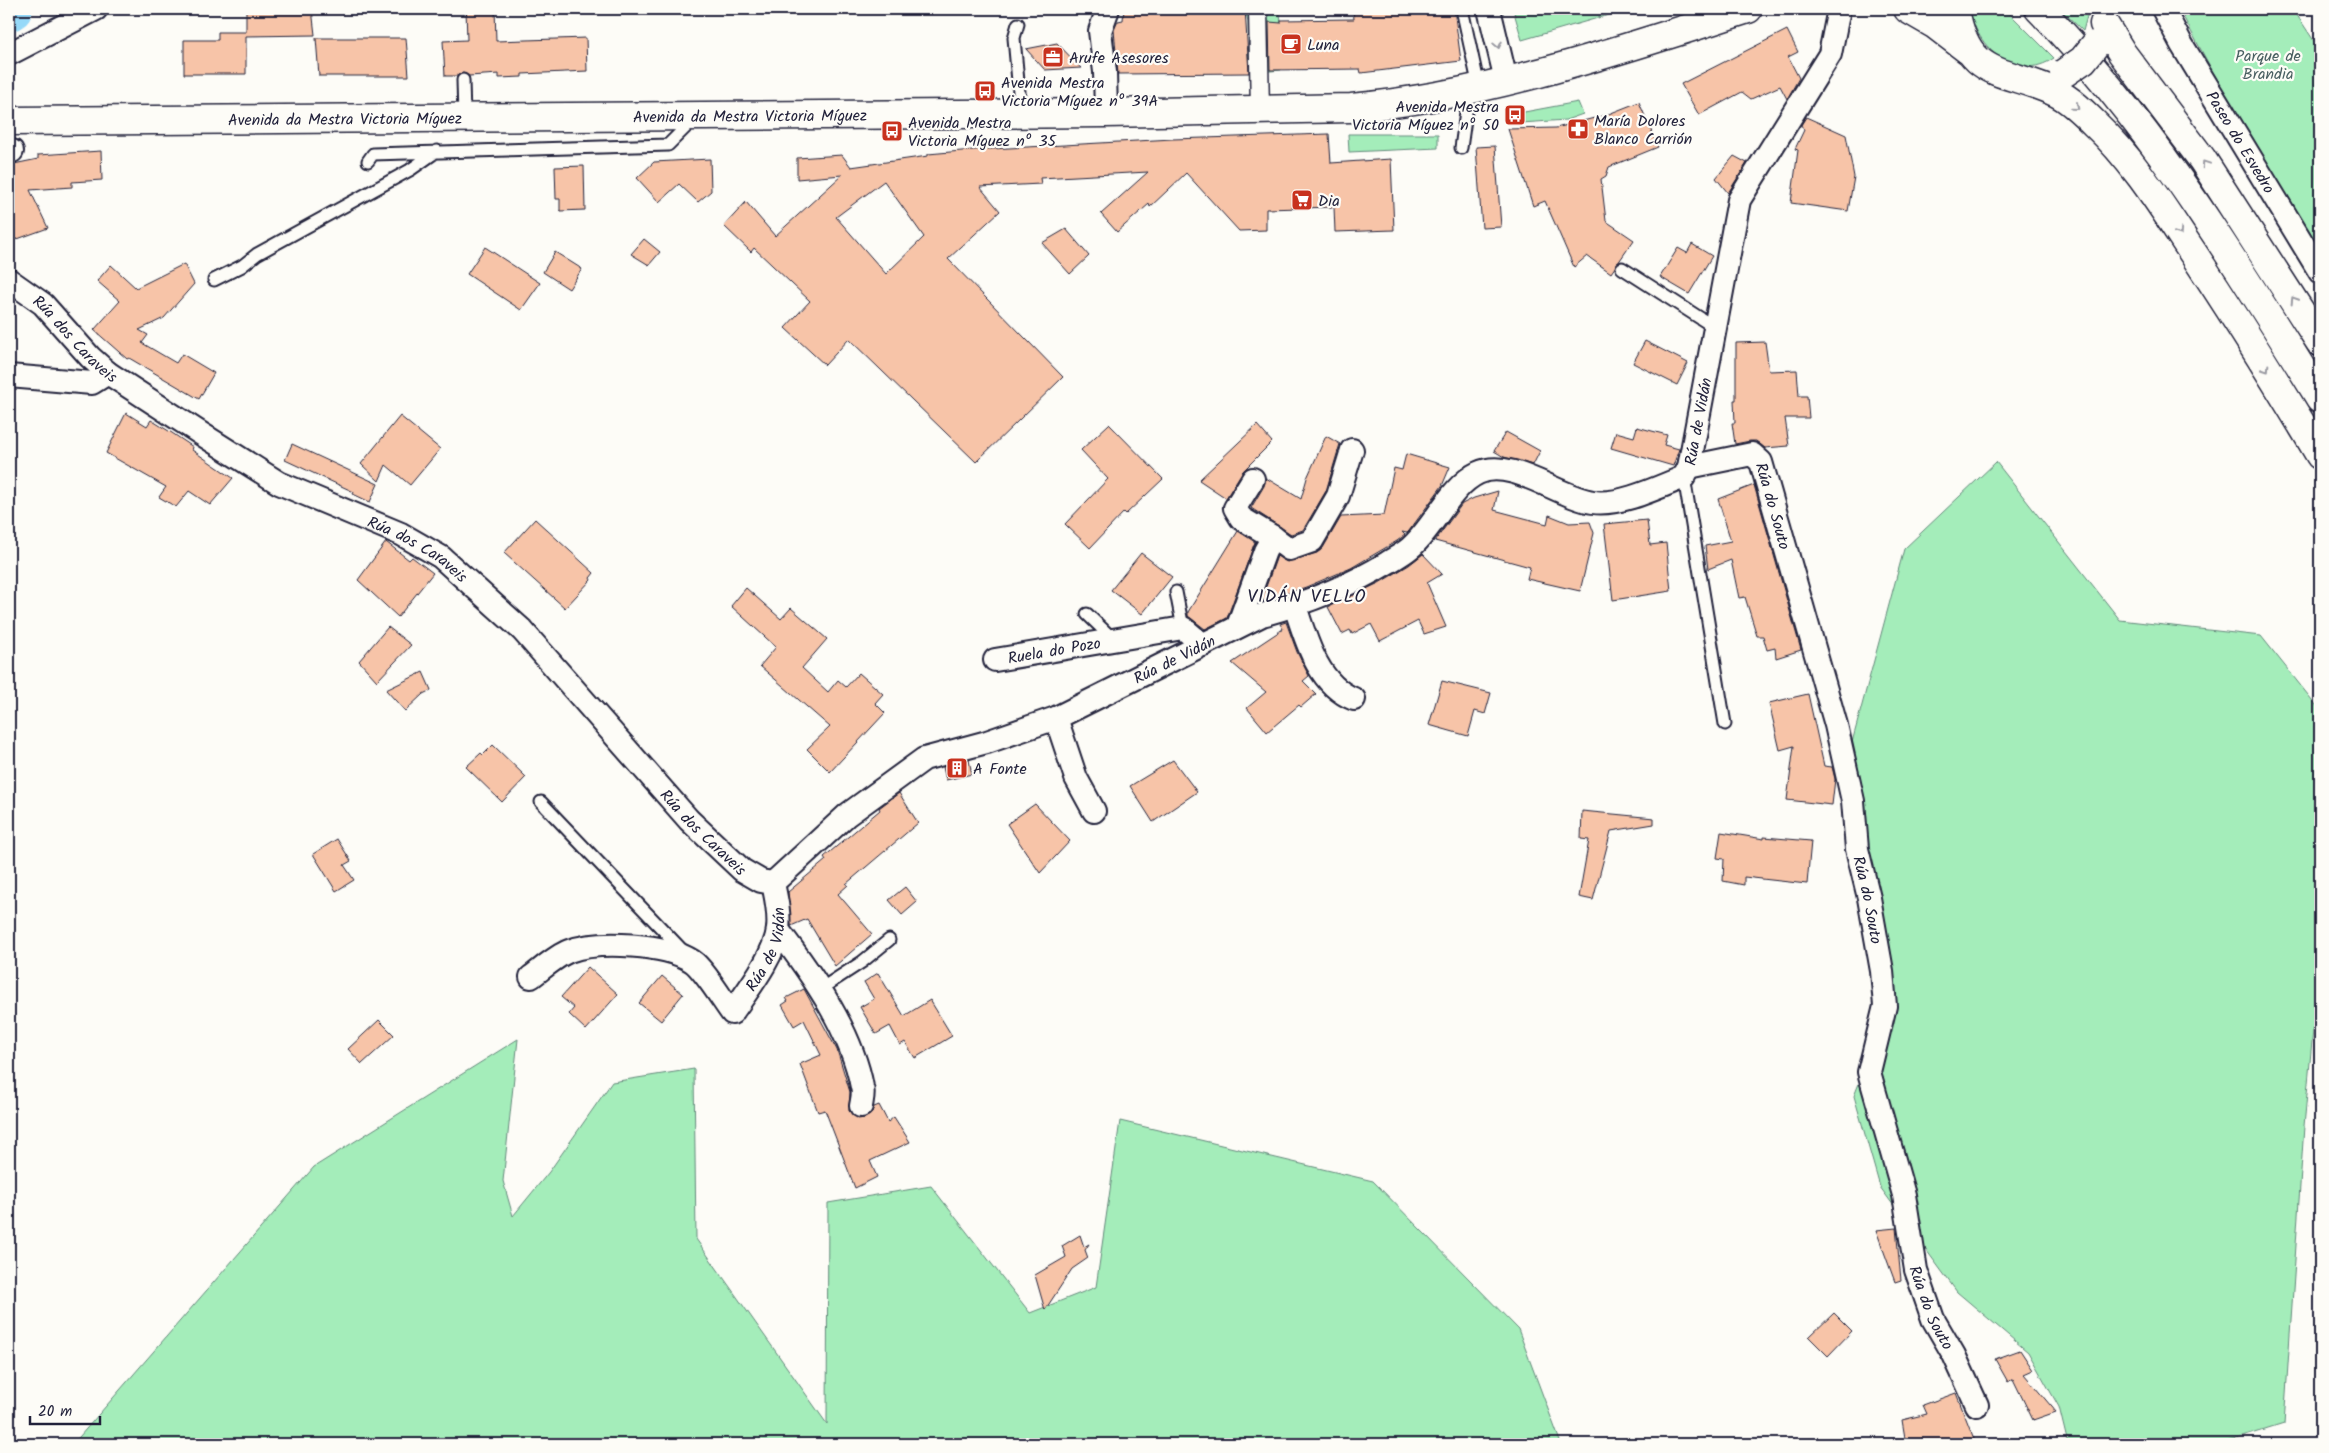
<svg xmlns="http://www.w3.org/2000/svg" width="2329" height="1453" font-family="Kalam,sans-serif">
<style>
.green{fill:#a4edba;stroke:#63887a}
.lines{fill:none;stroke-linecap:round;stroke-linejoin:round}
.river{stroke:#96d9f8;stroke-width:41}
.building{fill:#f7c4a8;stroke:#22223b;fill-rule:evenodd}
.service-casing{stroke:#22223b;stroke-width:15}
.pedestrian-casing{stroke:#22223b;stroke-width:21}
.minor-casing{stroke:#22223b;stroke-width:26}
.primary-casing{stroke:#22223b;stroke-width:31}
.service{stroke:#fdfcf7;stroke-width:11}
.pedestrian{stroke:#fdfcf7;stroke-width:18}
.minor{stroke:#fdfcf7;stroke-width:22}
.primary{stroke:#fdfcf7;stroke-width:28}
.primary-bridge-casing{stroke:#22223b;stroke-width:31;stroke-linecap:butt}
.primary-bridge{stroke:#fdfcf7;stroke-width:28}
.oneway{stroke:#9a9aa2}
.labels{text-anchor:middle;stroke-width:4.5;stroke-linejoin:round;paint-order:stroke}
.poi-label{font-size:16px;fill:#22223b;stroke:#fdfcf7;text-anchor:start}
.park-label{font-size:16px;fill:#495f61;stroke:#fdfcf7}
.street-label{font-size:16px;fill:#22223b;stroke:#fdfcf7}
.neighbourhood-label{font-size:18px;letter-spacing:1px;fill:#22223b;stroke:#fdfcf7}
</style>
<rect width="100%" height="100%" fill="#fdfcf7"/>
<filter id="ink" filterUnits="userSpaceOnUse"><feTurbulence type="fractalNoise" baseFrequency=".02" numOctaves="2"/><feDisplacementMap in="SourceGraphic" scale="10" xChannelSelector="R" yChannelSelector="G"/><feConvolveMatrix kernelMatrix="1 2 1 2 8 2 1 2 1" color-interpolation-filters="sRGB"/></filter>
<g filter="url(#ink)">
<path class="green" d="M1245 9H1279L1281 20V70L1249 73 1248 22Z
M1513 9H1629L1522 40Z
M1970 9H2005L2054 58C2017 84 1975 47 1970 9Z
M2060 9H2089L2083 31Z
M2179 9H2293L2320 50V258L2255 150Z
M1578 102 1583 114 1566 120 1521 123 1519 113Z
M1348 134H1438V148L1349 152Z
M1996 462 2120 620 2261 636 2320 710V1019L2313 1030 2304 1126 2284 1424 2220 1444H2068L2059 1407 2028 1352 1957 1292 1880 1187 1854 1096 1895 994 1851 746 1904 549Z
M518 1039 503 1181 513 1216 549 1172 612 1082 694 1069 696 1239 827 1424 828 1203 931 1186 1030 1313 1096 1287 1120 1121 1373 1181 1518 1329 1561 1444H73L314 1167Z"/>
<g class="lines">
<path class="river" d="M9 11 12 9"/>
</g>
<path class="building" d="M246 9H312L315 35 246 36V74H184V40H218V32H246Z
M466 9H495L496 41 586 38 587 71 522 74V77L499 78V74L469 76 463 73 457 76H445L443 41 467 40Z
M1124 9H1245L1249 73 1118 74 1114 30 1118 21 1123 20Z
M1353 9H1454L1461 61 1361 73 1360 69 1270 70 1269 22 1281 23V20L1354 19Z
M1787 30 1798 52 1788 57 1799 78 1787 99 1780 86 1751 99 1742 92 1699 115 1681 84Z
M316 38H406L409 76H319Z
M1057 43 1081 68 1045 70 1026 49Z
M1639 102 1658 147 1609 167 1606 176 1601 179 1606 221 1634 240 1611 273 1587 256 1574 267 1545 201 1533 206 1508 129 1556 128 1606 115Z
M1806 117 1846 135 1854 177 1848 211 1791 203 1798 150 1795 149 1804 130 1801 125Z
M1329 134 1331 163 1391 159 1394 230 1335 232 1334 207 1266 209V230L1239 231 1186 173 1150 207 1149 204 1117 232 1101 214 1148 172 1040 178 1041 184 980 187 1000 211 948 259 1063 377 976 462 849 339 825 365 785 328 810 301 754 248 751 252 724 226 746 202 775 236 842 175 797 179V158L842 155 851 167 928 156V154L973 150 1173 139ZM884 181 924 237 886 274 836 217Z
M1495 146 1501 227 1482 228 1476 147Z
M101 151 102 180 72 182V187L30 190 48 228 9 242V165L38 159V155Z
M1734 156 1747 163 1728 193 1716 178Z
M710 159 711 191 698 202 679 184 659 202 637 178 654 162Z
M584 166 585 210 560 211V199H556L555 167Z
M1066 229 1089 256 1070 274 1042 243Z
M644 239 660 252 649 265 631 254Z
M1692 244 1712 256 1689 294 1660 277 1678 248 1687 253Z
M485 247 540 283 521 310 467 274Z
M555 252 582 269 569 289 543 272Z
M184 264 194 284 164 318 139 330 148 335 142 343 176 363 182 354 214 373 199 399 129 358 127 359 94 330 120 301 97 281 111 265 136 288Z
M1645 341 1688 363 1677 385 1633 363Z
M1765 342 1769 371 1797 370 1799 396H1807L1809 418H1785L1789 446 1765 448 1756 441H1750L1735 444 1732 423H1735L1734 400H1736V343Z
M126 413 147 426 151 420 172 433 193 447 192 450 233 478 210 505 189 491 176 507 159 497 166 487 106 453Z
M400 416 440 449 410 485 386 465 379 481 361 464Z
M1109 424 1163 479 1126 514 1124 512 1090 548 1065 524 1108 479 1081 450Z
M1257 425 1272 442 1242 472 1226 498 1199 480Z
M1637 427 1667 435 1664 445 1679 449 1673 466 1611 448 1616 432 1634 437Z
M1506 432 1540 451 1533 465 1504 457 1494 451Z
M1326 436 1340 444 1326 491 1303 530 1291 534 1251 508 1264 486 1266 478 1301 499 1307 478Z
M292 444 378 484 370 502 353 494 354 492 285 460Z
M1406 454 1450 467 1442 486 1409 531 1407 533 1402 532 1405 535 1397 541 1351 568 1306 587 1264 601 1262 598 1277 556 1287 562 1317 553 1323 548 1341 517 1384 515 1394 468 1402 470Z
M1754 485 1801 650 1776 658 1775 648 1767 650 1763 636H1757L1745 597 1739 598 1731 560 1708 569 1705 546 1731 541 1718 499Z
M1498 491 1494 510 1547 524 1549 515 1569 523 1590 522 1594 533 1580 591 1527 579 1530 567 1435 541 1462 504 1474 498Z
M535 519 594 573 590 578 591 580 565 608 504 553Z
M1647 520 1650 545 1666 543 1671 591 1613 600 1604 524Z
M1238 531 1255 542 1227 618 1205 629 1188 616V612Z
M386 542 409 560 412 557 433 573 398 617 358 580Z
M1141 553 1172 577 1142 614 1111 590Z
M1423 554 1442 574 1427 583 1446 627 1424 634 1418 621 1380 641 1371 624 1352 634 1350 630 1342 634 1328 607 1379 583 1409 565Z
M746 588 781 619 791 608 827 639 802 668 828 692 838 680 846 687 859 673 883 694 875 703 885 713 830 772 807 749 830 727 760 666 776 647 731 606Z
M1286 622 1297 652 1309 676 1303 681 1316 694 1301 707 1299 705 1267 732 1247 708 1266 692 1232 663 1283 629 1280 624Z
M388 627 411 645 377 681 359 661Z
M423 672 431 690 423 694 405 711 386 690Z
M1442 681 1491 693 1485 714 1475 711 1468 736 1429 725Z
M1808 694 1824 766 1832 767 1835 779 1832 805 1787 800 1794 746 1780 750 1769 703Z
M493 745 526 777 502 802 466 767 481 753 483 755Z
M969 760 972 774 946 780 943 767Z
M1173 760 1197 792 1153 822 1130 786Z
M899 793 918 823 846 884 848 885 838 894 872 934 835 966 807 919 791 926 788 892 826 860 824 857 880 810 879 808Z
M1035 804 1070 841 1040 873 1007 824Z
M1582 811 1654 818V824L1611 831 1593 900 1579 897 1589 840 1581 839Z
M1721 832 1764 839V837L1811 841 1807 884 1744 877V885L1723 881 1724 859 1717 858Z
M337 839 351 861 344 865 354 880 336 891 313 854Z
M905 887 917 902 902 915 889 900Z
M588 967 618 994 586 1030 569 1014 574 1008 561 997Z
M878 973 904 1016 930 1000 952 1036 915 1058 905 1042 900 1045 890 1026 876 1034 860 1007 874 999 864 982Z
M662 976 683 994 661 1021 639 1003Z
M804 989 837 1050 850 1092 849 1111 858 1119 865 1118 871 1114 874 1107 879 1105 888 1122 894 1117 910 1142 870 1161 877 1177 855 1188 825 1110 818 1112 800 1064 821 1055 804 1020 794 1026 782 1005 788 1001 786 998Z
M379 1020 394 1035 362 1064 348 1049Z
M1896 1228 1901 1280 1895 1282 1876 1230Z
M1080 1235 1084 1247 1089 1244 1085 1250 1088 1258 1072 1269 1045 1310 1035 1275 1066 1257 1062 1246Z
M1834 1313 1852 1331 1828 1356 1809 1337Z
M2020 1350 2033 1370 2024 1374 2056 1412 2033 1420 2013 1379 2008 1382 1995 1359Z
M1956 1393 1976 1444H1906L1902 1420 1927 1414 1923 1405Z"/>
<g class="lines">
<g class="service-casing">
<path id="service" d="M1462 9 1479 87
M1018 24 1014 38 1021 114
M463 80 464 117
M1461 148 1466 112 1461 91
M368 161 373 154 668 145 693 120
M1622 268 1714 327
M214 280 242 266 257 254 410 170 437 151
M1684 477 1725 724
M1176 592 1183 628
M1087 614 1114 640
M541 802 684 952
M819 990 862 962 889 940"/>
</g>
<g class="pedestrian-casing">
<path id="pedestrian" d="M1258 9 1260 111"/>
</g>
<g class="minor-casing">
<g id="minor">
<path d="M1489 9 1506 80"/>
<path id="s1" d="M2163 9 2182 45 2320 272"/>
<path d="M9 54 96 9"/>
<path d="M1106 113 1105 72 1100 31 1108 9"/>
<path d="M9 152 12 151"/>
<path id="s2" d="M9 280 43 304 90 357 108 373 200 433 279 483 401 534 441 557 522 630 689 820 742 870 761 881 773 883"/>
<path d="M9 376 92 383 108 373"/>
<path id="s3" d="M1689 467 1752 454 1761 462 1836 725 1853 801 1857 849 1869 898 1882 971 1885 1006 1869 1072 1904 1195 1916 1270 1933 1319 1954 1355 1977 1405"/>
<path d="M1253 479 1235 508 1241 518 1273 537"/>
<path d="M1295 606C1306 640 1318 685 1354 699"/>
<path d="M1238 626 1265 551 1273 537 1289 549 1312 541 1338 496 1352 450"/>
<path id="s4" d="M995 660 1183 628 1203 645"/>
<path d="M1056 718 1076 778 1094 811"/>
<path id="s5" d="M773 883 847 815 924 759 987 742 1056 718 1262 615C1306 603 1348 587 1387 563 1395 558 1403 554 1410 548 1434 528 1450 486 1478 473 1511 457 1558 497 1593 502 1620 506 1659 487 1684 477L1689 467 1739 200 1830 54 1839 9"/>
<path d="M778 930C812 974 852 1032 862 1087 864 1093 862 1100 861 1106"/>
<path id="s6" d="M531 977C542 969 556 956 569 951 599 940 666 944 692 961 703 968 723 1001 732 1013 747 991 775 956 778 929 780 913 776 898 773 883"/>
</g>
</g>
<g class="primary-casing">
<g id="primary">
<path d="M1908 9 1934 24 1968 50"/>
<path d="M1955 9C1967 81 2005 68 2057 93 2071 100 2084 113 2095 124 2131 158 2158 200 2185 241 2232 311 2277 383 2320 455"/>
<path d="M2039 9C2152 124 2235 262 2320 398"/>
<path d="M2104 24 2122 53 2202 159 2320 342"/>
<path id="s7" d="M9 121 1106 113 1351 108C1487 96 1620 50 1748 9"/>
</g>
</g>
<use href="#service" class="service"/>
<use href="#pedestrian" class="pedestrian"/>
<use href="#minor" class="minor"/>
<use href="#primary" class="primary"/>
<g class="primary-bridge-casing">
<path id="primary-bridge" d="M2064 73 2083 60 2095 45"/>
</g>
<use href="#primary-bridge" class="primary-bridge"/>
</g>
<defs><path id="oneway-chevron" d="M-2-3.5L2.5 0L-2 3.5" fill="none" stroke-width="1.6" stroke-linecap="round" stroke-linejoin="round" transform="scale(1.25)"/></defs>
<g class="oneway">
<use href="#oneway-chevron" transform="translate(1498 45) rotate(77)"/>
<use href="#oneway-chevron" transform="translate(2076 107) rotate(41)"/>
<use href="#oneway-chevron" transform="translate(2205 164) rotate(-124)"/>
<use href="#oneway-chevron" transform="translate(2179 232) rotate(57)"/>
<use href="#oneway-chevron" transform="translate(2294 300) rotate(-122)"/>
<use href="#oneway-chevron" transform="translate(2266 369) rotate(57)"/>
</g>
</g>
<defs>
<g id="cafe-square" transform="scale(1.125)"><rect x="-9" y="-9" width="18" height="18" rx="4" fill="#c8321e" stroke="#fdfcf7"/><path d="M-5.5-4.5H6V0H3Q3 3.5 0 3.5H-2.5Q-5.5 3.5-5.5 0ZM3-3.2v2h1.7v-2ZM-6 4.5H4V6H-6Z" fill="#fff"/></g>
<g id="office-square" transform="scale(1.125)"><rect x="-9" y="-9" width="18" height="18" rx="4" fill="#c8321e" stroke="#fdfcf7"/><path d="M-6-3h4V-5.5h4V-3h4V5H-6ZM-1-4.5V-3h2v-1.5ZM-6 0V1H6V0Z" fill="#fff"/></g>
<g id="bus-square" transform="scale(1.125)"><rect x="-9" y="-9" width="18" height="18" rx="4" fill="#c8321e" stroke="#fdfcf7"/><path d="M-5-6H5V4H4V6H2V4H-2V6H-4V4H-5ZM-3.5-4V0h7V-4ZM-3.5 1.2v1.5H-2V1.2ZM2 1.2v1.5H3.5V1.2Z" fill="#fff"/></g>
<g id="pharmacy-square" transform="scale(1.125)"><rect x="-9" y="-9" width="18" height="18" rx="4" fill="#c8321e" stroke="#fdfcf7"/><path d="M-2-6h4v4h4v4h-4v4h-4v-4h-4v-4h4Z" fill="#fff"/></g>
<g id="supermarket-square" transform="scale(1.125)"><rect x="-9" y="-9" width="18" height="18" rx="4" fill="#c8321e" stroke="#fdfcf7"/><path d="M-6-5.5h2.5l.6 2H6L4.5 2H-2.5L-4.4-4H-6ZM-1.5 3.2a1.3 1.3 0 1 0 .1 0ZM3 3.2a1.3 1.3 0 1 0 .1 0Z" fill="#fff"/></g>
<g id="building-square" transform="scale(1.125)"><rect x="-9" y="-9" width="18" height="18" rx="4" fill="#c8321e" stroke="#fdfcf7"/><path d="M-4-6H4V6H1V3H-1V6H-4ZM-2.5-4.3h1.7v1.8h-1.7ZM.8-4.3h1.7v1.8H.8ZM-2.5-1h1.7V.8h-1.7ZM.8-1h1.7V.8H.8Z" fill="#fff"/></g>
</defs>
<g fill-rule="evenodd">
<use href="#cafe-square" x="1291" y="44"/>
<use href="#office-square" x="1053" y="57"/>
<use href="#bus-square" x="985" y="91"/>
<use href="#bus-square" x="1515" y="115"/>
<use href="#pharmacy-square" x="1578" y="129"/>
<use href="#bus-square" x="892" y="131"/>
<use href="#supermarket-square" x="1302" y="200"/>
<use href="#building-square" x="957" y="768"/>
</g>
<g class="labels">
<g class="poi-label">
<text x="1307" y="50">Luna</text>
<text x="1069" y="63">Arufe Asesores</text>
<text x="1001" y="88">Avenida Mestra<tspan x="1001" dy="18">Victoria Míguez nº 39A</tspan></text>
<text x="1499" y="112" text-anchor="end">Avenida Mestra<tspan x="1499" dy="18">Victoria Míguez nº 50</tspan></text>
<text x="1594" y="126">María Dolores<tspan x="1594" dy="18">Blanco Carrión</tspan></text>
<text x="908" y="128">Avenida Mestra<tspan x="908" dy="18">Victoria Míguez nº 35</tspan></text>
<text x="1318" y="206">Dia</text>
<text x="973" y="774">A Fonte</text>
</g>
<g class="park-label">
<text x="2268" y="61">Parque de<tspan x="2268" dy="18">Brandia</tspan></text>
</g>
<g class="street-label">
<text dy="6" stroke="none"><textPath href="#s7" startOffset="741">Avenida da Mestra Victoria Míguez</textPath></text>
<text dy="6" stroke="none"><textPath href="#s7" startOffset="336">Avenida da Mestra Victoria Míguez</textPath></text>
<text dy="6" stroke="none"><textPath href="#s1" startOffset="154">Paseo do Esvedro</textPath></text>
<text dy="6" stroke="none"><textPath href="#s2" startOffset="89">Rúa dos Caraveis</textPath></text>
<text dy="6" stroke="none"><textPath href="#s5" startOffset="1104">Rúa de Vidán</textPath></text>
<text dy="6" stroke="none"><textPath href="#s3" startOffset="122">Rúa do Souto</textPath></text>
<text dy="6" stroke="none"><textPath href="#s2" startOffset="494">Rúa dos Caraveis</textPath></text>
<text dy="6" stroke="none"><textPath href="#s4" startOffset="60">Ruela do Pozo</textPath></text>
<text dy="6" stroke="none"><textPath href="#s5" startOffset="466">Rúa de Vidán</textPath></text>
<text dy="6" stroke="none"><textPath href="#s2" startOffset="899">Rúa dos Caraveis</textPath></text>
<text dy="6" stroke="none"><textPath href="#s3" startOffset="528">Rúa do Souto</textPath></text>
<text dy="6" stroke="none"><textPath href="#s6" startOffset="312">Rúa de Vidán</textPath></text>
<text dy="6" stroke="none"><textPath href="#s3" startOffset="948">Rúa do Souto</textPath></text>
</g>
<g class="neighbourhood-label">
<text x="1307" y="602">VIDÁN VELLO</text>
</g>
</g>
<rect width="2329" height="1453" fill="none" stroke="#fdfcf7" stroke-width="30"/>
<rect x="15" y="15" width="2299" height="1423" fill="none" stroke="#22223b" stroke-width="2" filter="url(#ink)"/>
<path d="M30 1416v8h70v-8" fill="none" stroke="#22223b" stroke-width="2.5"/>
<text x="38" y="1416" font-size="15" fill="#22223b" stroke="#fdfcf7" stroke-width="4" paint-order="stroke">20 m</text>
</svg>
